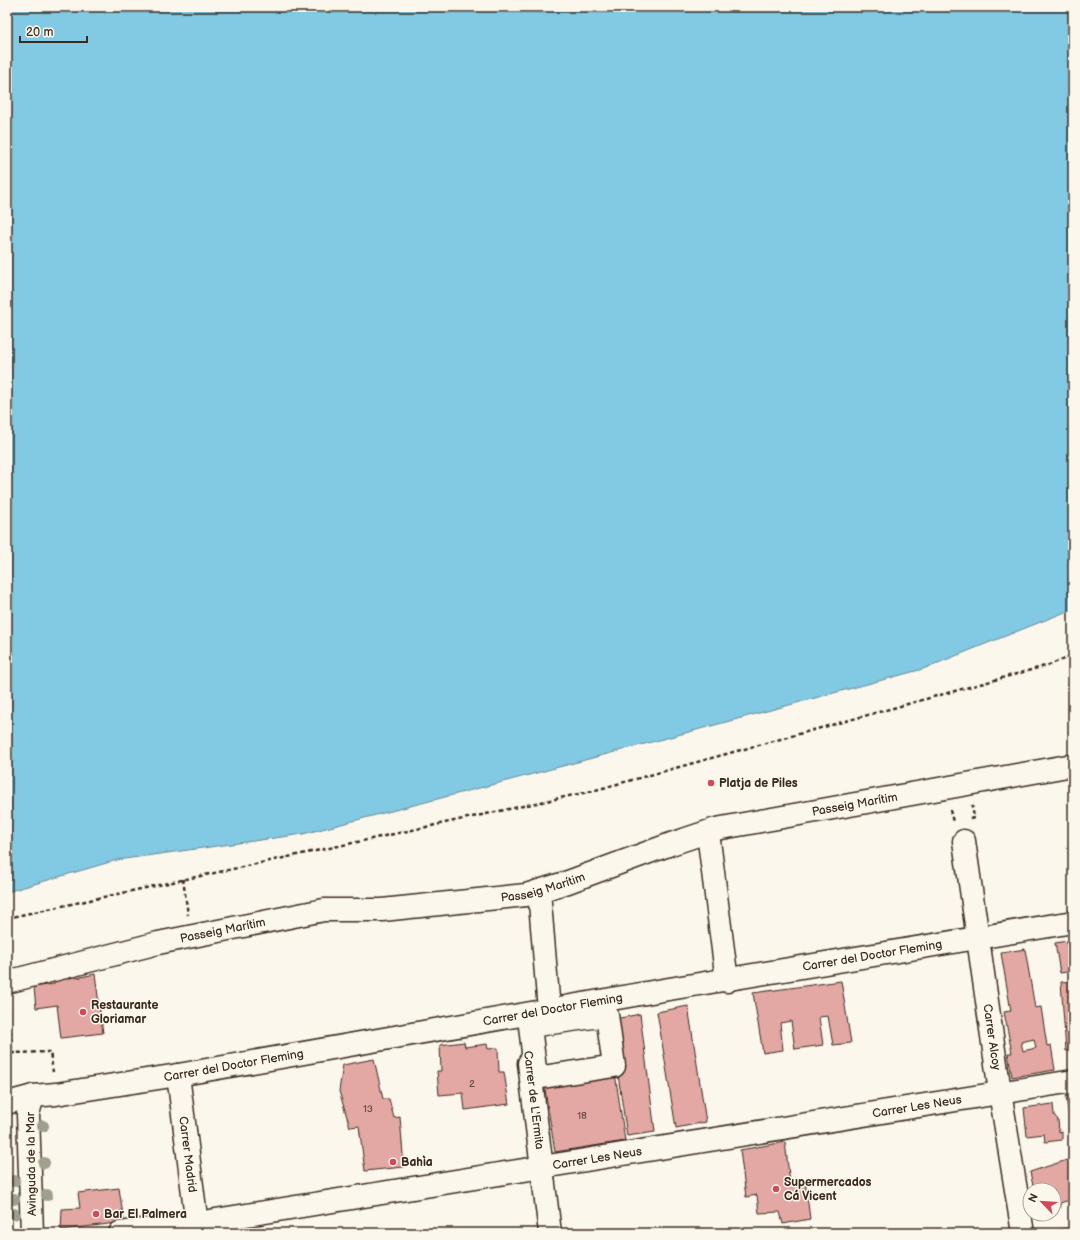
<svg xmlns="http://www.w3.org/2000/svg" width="1080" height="1240" font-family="'Balsamiq Sans',sans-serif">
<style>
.water{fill:#82c9e3;stroke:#668994}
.building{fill:#e3a8a4;stroke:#3b2a1e;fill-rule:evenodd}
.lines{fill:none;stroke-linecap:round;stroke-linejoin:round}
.street-casing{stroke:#3b2a1e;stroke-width:25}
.path{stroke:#3b2a1e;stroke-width:2.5;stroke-dasharray:4 3;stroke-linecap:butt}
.street{stroke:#fbf7ec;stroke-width:22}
.tree{fill:#9f9f8d}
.poi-dot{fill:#d1495b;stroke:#fbf7ec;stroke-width:1.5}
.labels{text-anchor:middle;stroke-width:3;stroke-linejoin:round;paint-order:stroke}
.number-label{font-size:10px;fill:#654a40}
.poi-label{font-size:12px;font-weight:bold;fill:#3b2a1e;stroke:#fbf7ec;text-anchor:start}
.street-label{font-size:12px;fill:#3b2a1e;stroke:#fbf7ec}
</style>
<rect width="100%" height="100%" fill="#fbf7ec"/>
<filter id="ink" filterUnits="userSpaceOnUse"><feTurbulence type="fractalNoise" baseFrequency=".025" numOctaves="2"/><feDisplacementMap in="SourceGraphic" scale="8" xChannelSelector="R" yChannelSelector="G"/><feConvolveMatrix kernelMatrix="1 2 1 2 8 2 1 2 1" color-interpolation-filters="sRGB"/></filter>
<g filter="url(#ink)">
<path class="water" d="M7 7H1073V609L923 669 518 778 303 834 117 860 7 892Z"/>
<path class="building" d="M1067 941V945L1073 944V971L1060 973 1055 943Z
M1025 949 1035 1008 1041 1007 1047 1046 1051 1045 1055 1070 1012 1077 1008 1053H1012L1004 1012 1011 1011 1001 953ZM1034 1039 1036 1048 1023 1051 1021 1042Z
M75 971 76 978 95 974 103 1033 61 1038 57 1005 36 1008 34 987 54 984 53 975Z
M841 981 851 1043 833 1045 828 1016 819 1017 823 1045 795 1049 791 1021 780 1023 783 1050 763 1053 753 993Z
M1073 981V1050L1066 1051 1061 982Z
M688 1006 706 1122 676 1128 657 1012Z
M640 1014 655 1132 627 1136 610 1020Z
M464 1042 465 1047 487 1044 488 1049 498 1048 499 1072H504L509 1104 465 1110 463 1093 439 1095 437 1071H441L440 1045Z
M374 1059 383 1099H389L394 1118 400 1117 404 1167 365 1171 359 1126 350 1127 339 1091 343 1065Z
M614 1066 625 1141 555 1152 543 1077Z
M1073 1095V1135H1071L1066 1096Z
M1053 1104 1054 1115 1058 1120 1059 1132 1062 1131V1140L1045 1142 1044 1134 1027 1136 1024 1108Z
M785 1142 790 1183 805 1180 810 1219 783 1224 780 1212 759 1213 757 1195 746 1197 740 1150Z
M1073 1158V1199L1060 1203 1061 1207 1054 1209V1190H1034L1030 1172Z
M119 1188 124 1222 61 1230 62 1209 80 1208 78 1193Z
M1073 1227V1233H1047L1046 1232Z"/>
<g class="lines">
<g class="street-casing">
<g id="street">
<path d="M708 833 727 981"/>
<path id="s1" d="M964 841 1000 1092 1023 1233"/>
<path d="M539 891 548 998 551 1010"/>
<path id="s2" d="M7 982 158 943 324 910H382L526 895 568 882 671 844 716 829 1073 765"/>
<path d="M607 1015 614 1066 536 1078 530 1026Z"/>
<path d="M529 1063 550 1233"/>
<path id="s3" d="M178 1075 198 1233"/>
<path id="s4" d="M7 1103 33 1096 56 1094 178 1075 663 990 1073 922"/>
<path d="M32 1233 28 1114 33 1096"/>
<path id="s5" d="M120 1233 197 1223 1073 1081"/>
</g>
</g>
<path class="path" d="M950 810 953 822
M970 819 974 818 972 805
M183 879 188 915
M7 918 592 791 1049 665 1073 655
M8 1003 12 1053 50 1052 53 1072"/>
<use href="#street" class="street"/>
</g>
<g class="tree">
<circle cx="43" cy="1126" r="6"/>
<circle cx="44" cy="1163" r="6"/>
<circle cx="14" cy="1181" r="6"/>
<circle cx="47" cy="1195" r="6"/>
<circle cx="14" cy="1199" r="6"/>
<circle cx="14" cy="1214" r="6"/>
</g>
</g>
<g class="poi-dot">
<circle cx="711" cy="783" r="4"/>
<circle cx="83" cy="1012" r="4"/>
<circle cx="393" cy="1162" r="4"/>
<circle cx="776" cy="1189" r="4"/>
<circle cx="96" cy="1214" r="4"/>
</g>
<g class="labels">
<g class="number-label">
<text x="472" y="1087">2</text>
<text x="368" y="1112">13</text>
<text x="582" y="1119">18</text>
</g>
<g class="poi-label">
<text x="719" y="787">Platja de Piles</text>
<text x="91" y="1009">Restaurante<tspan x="91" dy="14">Gloriamar</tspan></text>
<text x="401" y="1166">Bahìa</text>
<text x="784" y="1186">Supermercados<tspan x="784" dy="14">Cá Vicent</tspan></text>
<text x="104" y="1218">Bar El Palmera</text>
</g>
<g class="street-label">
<text dy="4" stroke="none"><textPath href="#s2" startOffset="870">Passeig Marítim</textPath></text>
<text dy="4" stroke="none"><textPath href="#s2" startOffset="546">Passeig Marítim</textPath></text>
<text dy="4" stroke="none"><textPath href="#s2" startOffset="222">Passeig Marítim</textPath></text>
<text dy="4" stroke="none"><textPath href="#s4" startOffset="878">Carrer del Doctor Fleming</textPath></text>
<text dy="4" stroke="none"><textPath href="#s4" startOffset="554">Carrer del Doctor Fleming</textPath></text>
<text dy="4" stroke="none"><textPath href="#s1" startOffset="198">Carrer Alcoy</textPath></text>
<text dy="4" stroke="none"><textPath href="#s4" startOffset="230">Carrer del Doctor Fleming</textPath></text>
<text transform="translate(534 1100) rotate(83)" y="4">Carrer de L'Ermita</text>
<text dy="4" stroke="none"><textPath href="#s5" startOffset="807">Carrer Les Neus</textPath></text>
<text dy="4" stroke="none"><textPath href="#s3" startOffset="80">Carrer Madrid</textPath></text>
<text dy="4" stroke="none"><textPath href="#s5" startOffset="483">Carrer Les Neus</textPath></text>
<text transform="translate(31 1164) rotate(-91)" y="4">Avinguda de la Mar</text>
</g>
</g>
<rect width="1080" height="1240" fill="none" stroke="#fbf7ec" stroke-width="24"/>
<rect x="12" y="12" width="1056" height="1216" fill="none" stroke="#3b2a1e" stroke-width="1.5" filter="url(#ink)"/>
<g transform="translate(1042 1202) rotate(295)"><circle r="19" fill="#fbf7ec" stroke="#aea59a"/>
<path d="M0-3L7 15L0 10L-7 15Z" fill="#d1495b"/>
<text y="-6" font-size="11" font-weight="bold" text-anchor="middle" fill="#3b2a1e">N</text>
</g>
<path d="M20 36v6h67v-6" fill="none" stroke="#3b2a1e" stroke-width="2"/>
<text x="26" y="36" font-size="12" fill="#3b2a1e" stroke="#fbf7ec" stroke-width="3" paint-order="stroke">20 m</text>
</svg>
